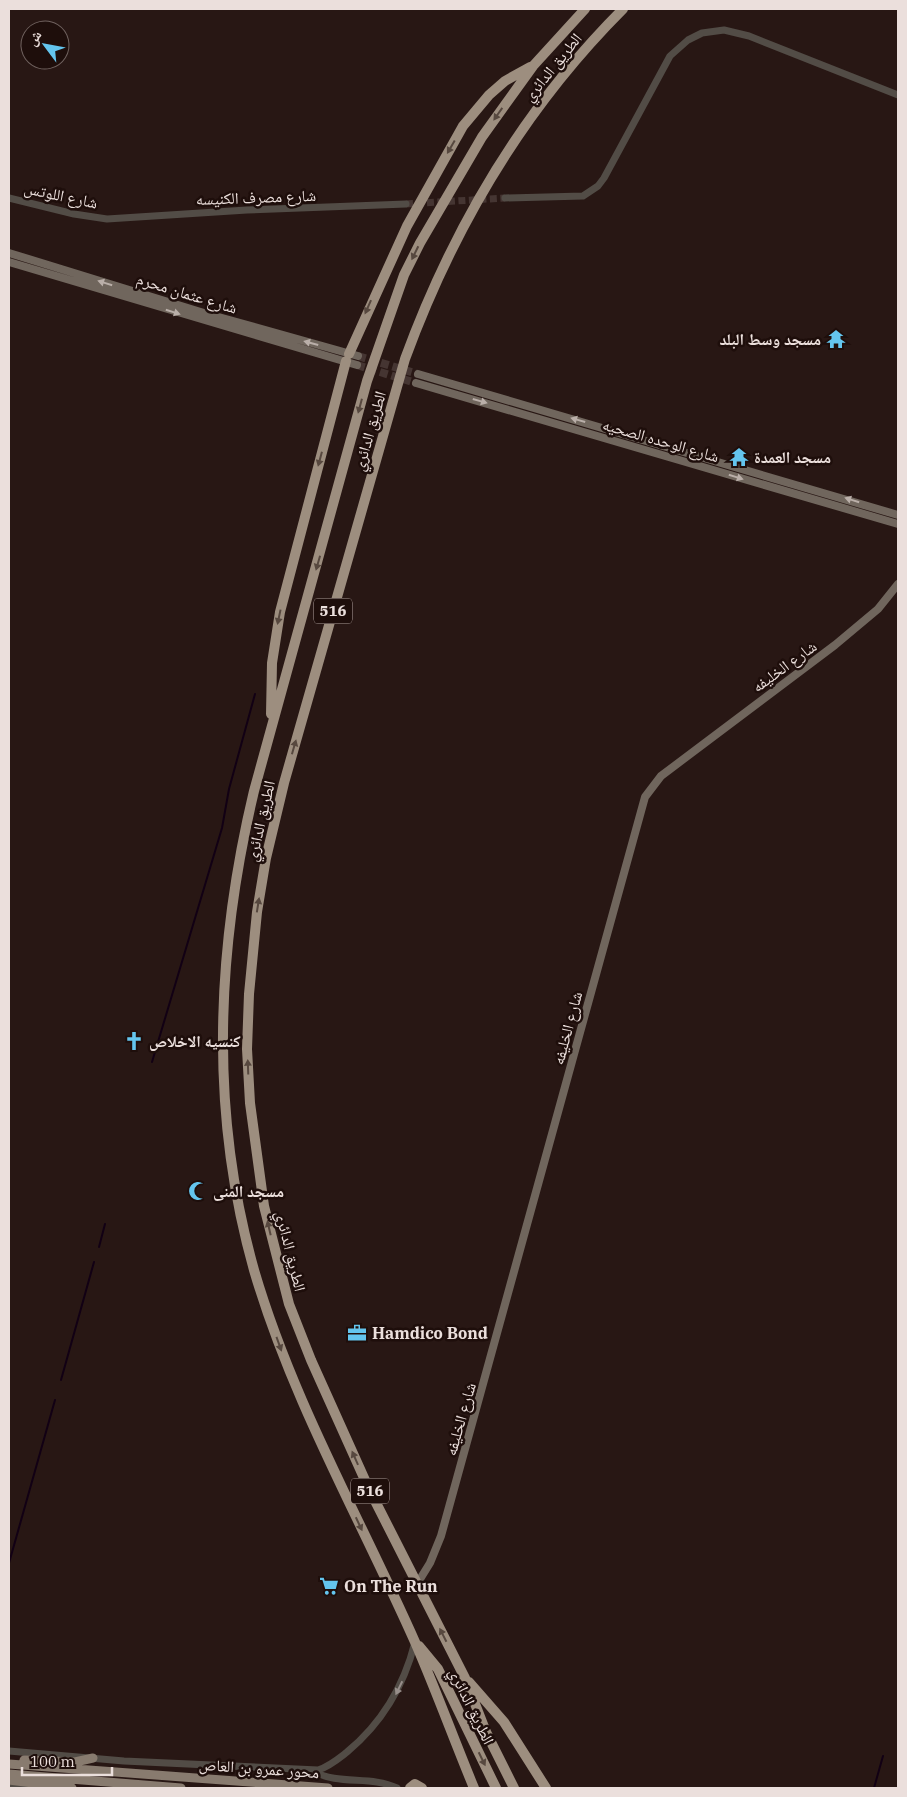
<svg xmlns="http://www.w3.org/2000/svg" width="907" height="1797" font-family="'IBM Plex Serif','Noto Naskh Arabic',serif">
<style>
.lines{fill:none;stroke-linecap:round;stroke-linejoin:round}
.stream{stroke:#120014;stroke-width:2}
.tertiary-tunnel{stroke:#453532;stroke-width:7;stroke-dasharray:7 3.5;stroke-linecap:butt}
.secondary-tunnel{stroke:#453532;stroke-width:8;stroke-dasharray:8 4;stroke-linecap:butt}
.tertiary{stroke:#524c46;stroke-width:7}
.secondary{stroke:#70665d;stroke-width:8}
.primary{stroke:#887b6f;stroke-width:9}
.motorway{stroke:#9d8e7f;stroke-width:10}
.oneway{fill:#57483f}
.oneway2{fill:#baafa9}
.oneway3{fill:#978e8a}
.labels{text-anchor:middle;stroke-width:5;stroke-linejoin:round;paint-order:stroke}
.shield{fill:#1e0e0b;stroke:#aea09d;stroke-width:1}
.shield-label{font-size:15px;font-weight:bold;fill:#ebdfdc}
.street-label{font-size:16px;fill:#ebdfdc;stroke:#1e0e0b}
.poi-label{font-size:16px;font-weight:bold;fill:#ebdfdc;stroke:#1e0e0b;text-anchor:start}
</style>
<rect width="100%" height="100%" fill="#281714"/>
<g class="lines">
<path class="stream" d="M152 1062 222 828 229 789 255 694
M99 1247 105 1224
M61 1380 94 1262
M9 1563 55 1400
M874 1788 883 1756"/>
<path class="tertiary-tunnel" d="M406 204 505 198"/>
<path class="secondary-tunnel" d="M358 356 418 374
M357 365 416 383"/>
<path class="tertiary" d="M9 198 74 214 107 219 247 210 406 204
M505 198 583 196 598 186 604 178 670 56 688 40 702 33 724 30 749 36 898 95
M9 1751 124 1761 318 1770C330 1766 338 1759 347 1752 382 1723 404 1686 415 1642
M313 1771C339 1786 370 1775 397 1788
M9 1785 31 1788"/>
<path class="secondary" d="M9 253 204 313 358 356
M9 262 357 365
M418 374 898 515
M416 383 898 524
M417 1584 430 1563 441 1536 645 797 661 776 835 645 878 609 898 584"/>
<path class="primary" d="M24 1760 75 1762 93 1758
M9 1764 328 1788
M9 1774 181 1788
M9 1780 72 1788"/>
<path class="motorway" d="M349 354 407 226 463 126 489 95 505 81 530 67
M271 714 272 663 280 612 346 361
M419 1646 438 1669 496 1788
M469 1682 504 1722 546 1788
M410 1788 415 1784 422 1788
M474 1788C454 1740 436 1690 415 1642 360 1518 292 1400 254 1270 209 1111 216 950 254 791L367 381 404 275 420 243 482 137 533 66 585 9
M514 1788 486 1732 465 1678 369 1489 311 1360 289 1304 264 1206 250 1103 247 1049 249 994 257 912 266 858 284 783 405 359C453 228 524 108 623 9"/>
</g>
<defs><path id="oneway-solid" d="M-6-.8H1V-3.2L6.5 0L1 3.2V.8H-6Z" transform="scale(1.25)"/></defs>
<g class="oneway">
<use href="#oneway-solid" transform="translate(498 114) rotate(125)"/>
<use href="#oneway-solid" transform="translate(451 147) rotate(120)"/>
<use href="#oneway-solid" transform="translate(415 253) rotate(116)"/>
<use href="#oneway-solid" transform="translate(368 307) rotate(114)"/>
<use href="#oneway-solid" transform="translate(360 406) rotate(105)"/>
<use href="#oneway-solid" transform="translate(320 459) rotate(105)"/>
<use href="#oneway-solid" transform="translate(318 563) rotate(106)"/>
<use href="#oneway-solid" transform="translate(279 617) rotate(102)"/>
<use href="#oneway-solid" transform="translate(294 747) rotate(-74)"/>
<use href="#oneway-solid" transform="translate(258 905) rotate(-81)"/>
<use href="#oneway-solid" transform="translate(248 1067) rotate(-92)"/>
<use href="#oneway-solid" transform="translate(269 1228) rotate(-103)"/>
<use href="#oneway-solid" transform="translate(279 1344) rotate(70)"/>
<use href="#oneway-solid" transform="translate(355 1458) rotate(-114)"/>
<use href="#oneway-solid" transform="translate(359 1524) rotate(65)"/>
<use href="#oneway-solid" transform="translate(443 1635) rotate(-117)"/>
<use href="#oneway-solid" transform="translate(482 1759) rotate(64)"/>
</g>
<g class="oneway2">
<use href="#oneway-solid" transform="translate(105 283) rotate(-163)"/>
<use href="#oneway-solid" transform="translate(173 312) rotate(17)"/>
<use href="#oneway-solid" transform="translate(311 343) rotate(-165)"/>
<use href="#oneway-solid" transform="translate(480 401) rotate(16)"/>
<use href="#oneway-solid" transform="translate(578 420) rotate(-164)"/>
<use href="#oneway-solid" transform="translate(736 477) rotate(17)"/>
<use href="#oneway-solid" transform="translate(852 500) rotate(-163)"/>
</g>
<use class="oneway3" href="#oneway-solid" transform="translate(399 1688) rotate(116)"/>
<defs>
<g id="temple-bare" transform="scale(1.5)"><path d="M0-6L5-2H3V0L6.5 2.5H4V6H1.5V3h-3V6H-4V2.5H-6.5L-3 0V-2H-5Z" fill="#64c5ee" stroke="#1e0e0b" stroke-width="2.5" paint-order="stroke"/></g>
<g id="church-bare" transform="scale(1.5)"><path d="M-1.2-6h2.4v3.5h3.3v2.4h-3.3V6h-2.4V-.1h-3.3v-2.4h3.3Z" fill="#64c5ee" stroke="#1e0e0b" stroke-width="2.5" paint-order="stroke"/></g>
<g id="mosque-bare" transform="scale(1.5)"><path d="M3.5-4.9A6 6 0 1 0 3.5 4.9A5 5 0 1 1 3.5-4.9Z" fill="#64c5ee" stroke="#1e0e0b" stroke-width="2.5" paint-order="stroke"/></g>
<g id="office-bare" transform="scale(1.5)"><path d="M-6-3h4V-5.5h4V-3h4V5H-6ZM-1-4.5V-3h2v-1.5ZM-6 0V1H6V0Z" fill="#64c5ee" stroke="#1e0e0b" stroke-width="2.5" paint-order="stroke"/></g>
<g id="supermarket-bare" transform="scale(1.5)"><path d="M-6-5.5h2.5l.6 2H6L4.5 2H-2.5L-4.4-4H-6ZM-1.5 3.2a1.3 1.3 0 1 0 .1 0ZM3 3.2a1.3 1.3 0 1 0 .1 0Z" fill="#64c5ee" stroke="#1e0e0b" stroke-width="2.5" paint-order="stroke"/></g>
</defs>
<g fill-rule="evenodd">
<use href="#temple-bare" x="836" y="339"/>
<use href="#temple-bare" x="739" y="457"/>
<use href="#church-bare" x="134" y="1041"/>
<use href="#mosque-bare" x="198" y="1191"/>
<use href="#office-bare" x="357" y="1333"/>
<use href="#supermarket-bare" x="329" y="1586"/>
</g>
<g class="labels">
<g class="shield">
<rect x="314" y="598.5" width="38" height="25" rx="4"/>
<rect x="351" y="1478.5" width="38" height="25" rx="4"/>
</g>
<g class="shield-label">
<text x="333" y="616">516</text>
<text x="370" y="1496">516</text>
</g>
<g class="street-label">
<text transform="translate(552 67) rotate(-51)" y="6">الطريق الدائري</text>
<text transform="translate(61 195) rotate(12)" y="6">شارع اللوتس</text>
<text transform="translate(256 197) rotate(-2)" y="6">شارع مصرف الكنيسه</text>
<text transform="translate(187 293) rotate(17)" y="6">شارع عثمان محرم</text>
<text transform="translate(369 431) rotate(-74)" y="6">الطريق الدائري</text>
<text transform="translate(661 440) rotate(16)" y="6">شارع الوحده الصحيه</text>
<text transform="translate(784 666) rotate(-36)" y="6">شارع الخليفه</text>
<text transform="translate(260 821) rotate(-77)" y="6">الطريق الدائري</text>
<text transform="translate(567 1028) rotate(-75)" y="6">شارع الخليفه</text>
<text transform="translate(291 1251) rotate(76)" y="6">الطريق الدائري</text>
<text transform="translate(460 1419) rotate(-74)" y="6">شارع الخليفه</text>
<text transform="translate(472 1706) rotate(64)" y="6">الطريق الدائري</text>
<text transform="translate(259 1768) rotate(4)" y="6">محور عمرو بن العاص</text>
</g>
<g class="poi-label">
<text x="821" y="345" text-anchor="end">مسجد وسط البلد</text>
<text x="754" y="463">مسجد العمدة</text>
<text x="149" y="1047">كنسيه الاخلاص</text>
<text x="213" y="1197">مسجد المنى</text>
<text x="372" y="1339">Hamdico Bond</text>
<text x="344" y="1592">On The Run</text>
</g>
</g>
<rect width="907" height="1797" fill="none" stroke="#ebdfdc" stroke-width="20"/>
<g transform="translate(45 45) rotate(302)"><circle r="24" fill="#1e0e0b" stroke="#70625f"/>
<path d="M0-4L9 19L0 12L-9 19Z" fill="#64c5ee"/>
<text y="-8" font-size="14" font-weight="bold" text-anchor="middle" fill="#ebdfdc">ش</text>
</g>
<path d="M22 1767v8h90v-8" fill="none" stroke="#ebdfdc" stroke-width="2.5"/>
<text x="30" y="1767" font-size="15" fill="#ebdfdc" stroke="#1e0e0b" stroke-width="4" paint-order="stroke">100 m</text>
</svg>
